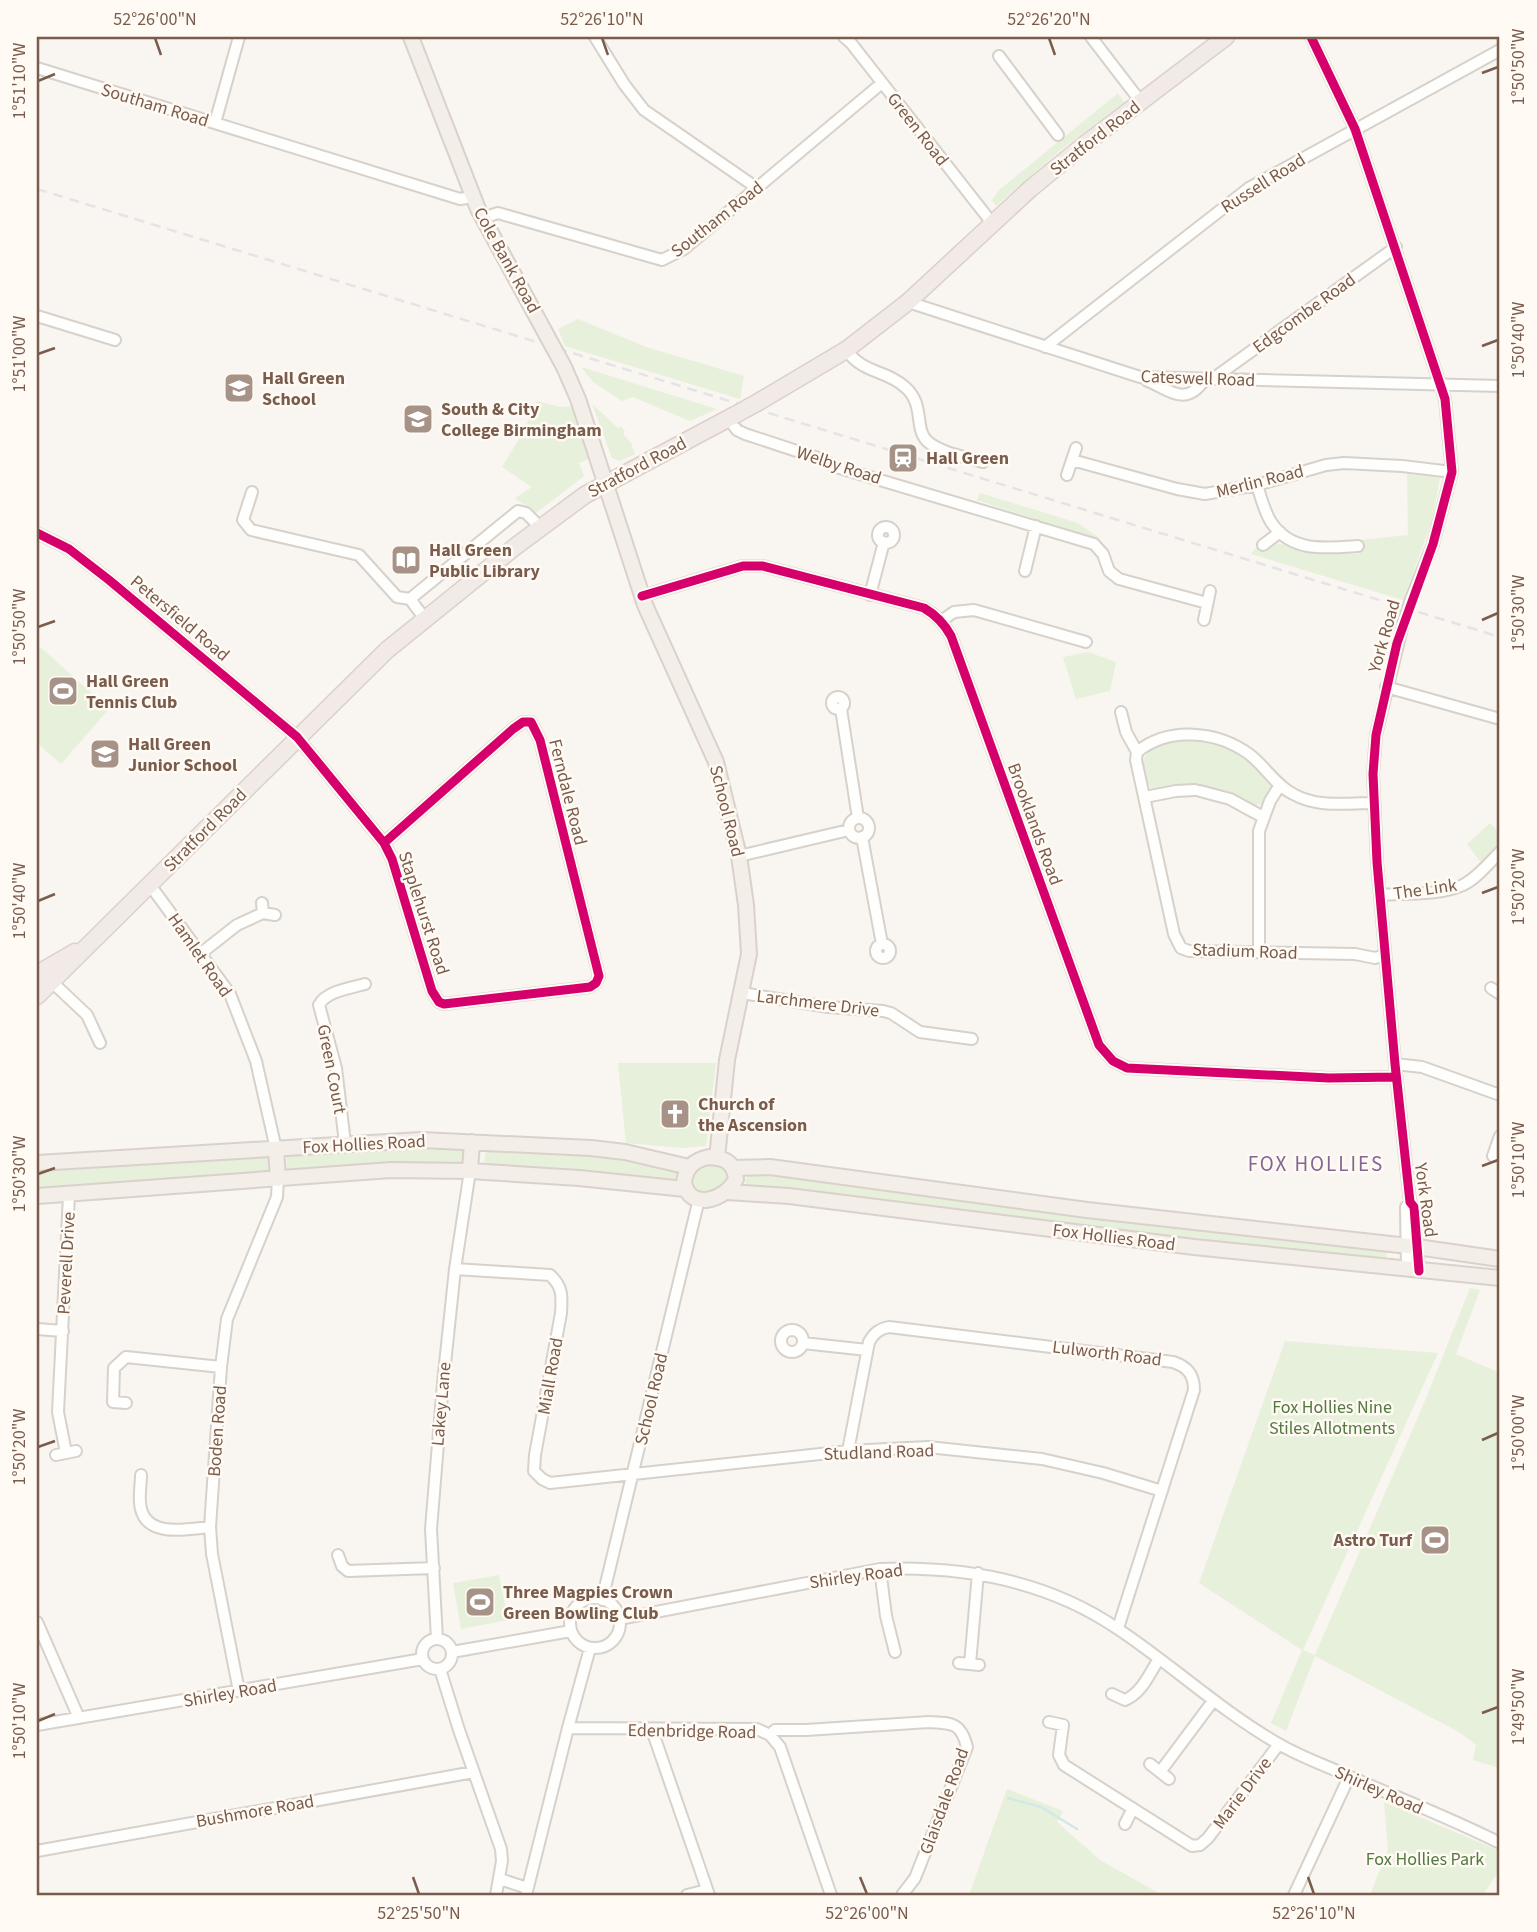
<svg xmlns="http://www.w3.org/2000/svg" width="1537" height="1932" font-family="'Source Sans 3',sans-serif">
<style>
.green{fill:#e7f0db}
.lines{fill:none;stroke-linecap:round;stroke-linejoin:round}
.stream{stroke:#d0e8ea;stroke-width:2.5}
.minor-casing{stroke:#d7d1cb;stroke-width:14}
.major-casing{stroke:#dad1cc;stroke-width:18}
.highway-casing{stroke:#dad1cc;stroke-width:19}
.minor{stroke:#fefefd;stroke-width:10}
.major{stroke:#f3eee8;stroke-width:14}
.highway{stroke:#f2eae7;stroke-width:16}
.rail{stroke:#e6e3e7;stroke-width:2.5;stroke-dasharray:10 7;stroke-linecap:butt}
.minor-bridge-casing{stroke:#d7d1cb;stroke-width:14;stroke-linecap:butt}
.major-bridge-casing{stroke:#dad1cc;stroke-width:18;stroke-linecap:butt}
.highway-bridge-casing{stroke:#dad1cc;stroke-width:19;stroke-linecap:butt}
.minor-bridge{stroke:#fefefd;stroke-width:10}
.major-bridge{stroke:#f3eee8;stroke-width:14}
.highway-bridge{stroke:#f2eae7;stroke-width:16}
.cycleway-casing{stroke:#fffaf3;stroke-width:13}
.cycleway{stroke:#d6006c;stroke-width:9}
.ticks{fill:none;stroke:#7a5c4d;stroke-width:2.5}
.labels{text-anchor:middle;stroke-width:5;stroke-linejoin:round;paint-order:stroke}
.street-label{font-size:18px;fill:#7a5c4d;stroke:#fffaf3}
.poi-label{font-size:18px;font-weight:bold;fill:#7a5c4d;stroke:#fffaf3;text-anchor:start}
.park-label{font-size:18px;fill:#537a41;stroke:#fffaf3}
.quarter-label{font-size:21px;letter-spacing:2px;fill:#846695;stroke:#fffaf3}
.neatline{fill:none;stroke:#7a5c4d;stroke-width:2.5}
.ticks-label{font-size:18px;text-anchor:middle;fill:#7a5c4d}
</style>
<rect width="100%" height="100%" fill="#f9f5f0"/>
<path class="green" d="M1118 93 1124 102 1062 149 996 206 992 200 999 190Z
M578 319 646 347 744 376 740 399 565 346 558 329Z
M581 367 717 409 690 421 633 397 622 401 593 382Z
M537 401 560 407 571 406 589 459 579 463 584 476 536 513 515 498 532 487 502 467 522 434Z
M592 404 618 428 621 426 625 431 623 434 631 443 635 454 620 461 612 458Z
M1407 474 1440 478 1432 521 1403 600 1251 554 1257 546 1265 552 1277 543 1314 553 1359 554 1360 540 1408 535Z
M980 493 1078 523 1099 538V541L977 500Z
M37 644 109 709 61 764 37 743V721L40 716 37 714Z
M1088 652 1116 662 1110 691 1076 699 1063 657Z
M1199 740C1235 747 1249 758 1273 785 1270 793 1266 804 1256 805 1248 806 1239 798 1230 795 1204 786 1180 785 1153 790 1143 779 1138 764 1148 752L1163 744Z
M1490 823 1500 834V847L1482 864 1467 844Z
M618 1063H716L706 1146 683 1148 626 1143Z
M422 1145 466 1148 465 1166 287 1173 286 1154Z
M486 1149C551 1151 614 1157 678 1169L677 1179 484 1166Z
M271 1155 272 1173 37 1190V1169Z
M714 1163 728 1169 731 1178 718 1193 699 1194 689 1186C694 1169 695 1166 714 1163Z
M749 1174 786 1175 1388 1250 1386 1258 1375 1261 1259 1249 747 1187 745 1181Z
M1470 1288 1480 1290 1456 1354 1500 1373V1768L1473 1760 1476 1745 1459 1732 1315 1656 1286 1731 1271 1723 1302 1650 1199 1583 1285 1341 1438 1353 1303 1650 1315 1655 1427 1396Z
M499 1575 508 1620 461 1629 453 1583Z
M1007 1789 1063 1811 1057 1822 1100 1860 1162 1895H969Z
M1384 1802 1500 1851V1869L1483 1895H1370L1388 1849Z"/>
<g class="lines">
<path class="stream" d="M1008 1798 1041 1807 1077 1829"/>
<g class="minor-casing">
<path id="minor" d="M595 37 624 84 644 110 757 188
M844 37 851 43 992 223
M1091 37 1141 102
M1311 37 1355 129 1445 399 1452 472 1433 544 1411 599
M999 56 1058 135
M37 68 460 199 473 197
M215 123 239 37
M483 218 498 213 662 260 684 249 882 83
M908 302 1140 377 1500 386
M37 316 115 340
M1045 347 1249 188 1500 50
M846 350C865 375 885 369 905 387 925 404 914 428 927 441 940 453 966 457 983 462
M1214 378 1396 247
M1146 380C1173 392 1186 407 1206 378
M728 418 737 430 745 434 824 460 833 466 1094 544 1103 554 1109 571 1119 579 1207 603
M1072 460 1177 489 1205 494 1257 485 1326 465 1344 463 1402 466 1452 472
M1067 475 1076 448
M1257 485C1261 497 1264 511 1271 522 1291 553 1326 548 1358 546
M252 492 243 520 251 530 359 555 397 597 410 599 425 619
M878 535a8 8 0 1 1 16 0a8 8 0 1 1-16 0Z
M37 533 69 549 109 580 297 737 384 843 392 859 432 991 439 1002 444 1004 590 987 596 983 599 976 540 740 531 722H523L513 729 384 843
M1263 545 1280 532
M1025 571 1036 526
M870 595 884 542
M642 596 743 566H763L924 608C936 615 944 623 951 636L1099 1045 1113 1061 1127 1068 1329 1078 1396 1077
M410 599 518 511 526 513 540 527
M1204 620 1210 591
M941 621 954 612 974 610 1086 642
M1403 624 1376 735 1373 774 1377 862 1395 1064 1410 1202 1414 1207 1419 1271
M1386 687 1500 719
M832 703a6 6 0 1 1 12 0a6 6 0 1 1-12 0Z
M841 709 858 818
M1121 712 1126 732 1137 752
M1200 791 1230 799 1263 817
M1145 797 1176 791 1195 790
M1373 803C1346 803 1318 808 1293 794 1275 785 1265 766 1249 754 1217 731 1169 726 1137 752L1136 760 1174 934 1181 948 1189 951 1355 954 1375 958 1385 955
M849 828a10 10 0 1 1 20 0a10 10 0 1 1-20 0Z
M862 837 882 944
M739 856 849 830
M150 885 230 994 256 1061 276 1149
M1380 895C1406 893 1439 896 1463 885 1477 878 1489 863 1500 852
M262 903 263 913 275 915
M876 951a7 7 0 1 1 14 0a7 7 0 1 1-14 0Z
M1259 952V831L1270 801 1280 785
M200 954 237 925 263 913
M52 982 87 1015 100 1043
M1491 988 1500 994
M742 993 828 1007 883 1011 891 1013 920 1032 972 1039
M1395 1064 1422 1067 1500 1095
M345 1143 336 1068 319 1005C326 991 351 988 365 984
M1493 1156 1500 1136
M455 1269 550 1275C563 1287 562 1296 561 1313L535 1455 534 1471 542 1479 550 1483 848 1451 928 1447 1042 1459 1103 1473 1162 1491
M1407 1270 1406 1207 1410 1202
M37 1329 63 1331
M781 1341a11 11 0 1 1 22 0a11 11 0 1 1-22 0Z
M803 1343 867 1350
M126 1403 113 1402 114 1368 126 1357 221 1367
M848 1451 869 1342C874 1333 879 1329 889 1327L1173 1362C1188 1367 1194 1375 1194 1390L1118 1628
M66 1453 58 1412 69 1195
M56 1455 76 1451
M141 1475C141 1485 138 1499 141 1509 148 1538 188 1529 210 1527
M338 1555 342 1566 348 1571 434 1568
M880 1569 886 1616 895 1652
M570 1623a25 25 0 1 1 50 0a25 25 0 1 1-50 0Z
M602 1600 699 1199
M619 1619 880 1569C963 1566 1048 1581 1118 1629 1172 1665 1220 1710 1277 1743 1295 1754 1316 1762 1335 1770 1390 1795 1447 1816 1500 1843
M37 1622 79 1718
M437 1639 431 1529 443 1383 455 1269 470 1171
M422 1654a15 15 0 1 1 30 0a15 15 0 1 1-30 0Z
M452 1652 571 1631
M959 1663 979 1665
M970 1664 978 1573
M440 1669 459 1730 501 1849 502 1861 496 1895
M239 1691 212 1554 210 1527 221 1367 227 1319 277 1197 278 1179
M1112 1694 1125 1700C1142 1693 1149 1674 1159 1659
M1049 1722 1063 1725 1059 1755 1064 1765 1192 1846 1200 1845 1208 1838 1279 1744
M37 1725 423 1659
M568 1728 757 1729 770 1735 780 1747 831 1895
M652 1730 709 1895
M770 1735 775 1730H806L929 1722C951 1723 961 1722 967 1747L915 1878 902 1895
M1150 1764 1169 1779
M1160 1772 1213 1701
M1125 1824 1132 1810
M37 1851 474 1772
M500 1879 527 1888
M526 1895 568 1728 590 1648
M687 1895 707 1890
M1294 1895 1349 1777"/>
</g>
<g class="major-casing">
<path id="major" d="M411 37 478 209 546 334
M564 367 578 399 645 605 716 762 739 856 746 905 749 954 727 1060 717 1158
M276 1149 278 1179
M709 1157C725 1158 734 1162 736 1179 726 1200 689 1212 684 1182 686 1167 694 1160 709 1157Z
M37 1163 421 1140 591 1148 625 1152 689 1167
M733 1168 770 1167 1087 1210 1417 1247 1500 1259
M470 1171 472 1142
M728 1192 789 1196 1194 1247 1500 1278
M37 1196 391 1170 470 1171 579 1178 685 1189"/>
</g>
<g class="highway-casing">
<path id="highway" d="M760 401 846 350 908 302 1030 189 1085 144 1226 37
M37 974 75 952
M37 996 387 650 516 546 585 495 733 416"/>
</g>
<use href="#minor" class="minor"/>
<use href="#major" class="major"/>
<use href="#highway" class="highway"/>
<path class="rail" d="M37 189 1500 637"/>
<g class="minor-bridge-casing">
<path id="minor-bridge" d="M1403 624 1411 599"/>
</g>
<g class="major-bridge-casing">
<path id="major-bridge" d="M546 334 564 367"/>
</g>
<g class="highway-bridge-casing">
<path id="highway-bridge" d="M733 416 760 401"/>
</g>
<use href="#minor-bridge" class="minor-bridge"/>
<use href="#major-bridge" class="major-bridge"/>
<use href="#highway-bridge" class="highway-bridge"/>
<g class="cycleway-casing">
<path id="cycleway" d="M1311 37 1355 129 1445 399 1452 472 1433 544 1397 643 1376 735 1373 774 1377 862 1395 1064 1410 1202 1414 1207 1419 1271
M37 533 69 549 109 580 297 737 384 843 392 859 432 991 439 1002 444 1004 590 987 596 983 599 976 540 740 531 722H523L513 729 384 843
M642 596 743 566H763L924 608C936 615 944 623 951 636L1099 1045 1113 1061 1127 1068 1329 1078 1396 1077"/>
</g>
<use href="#cycleway" class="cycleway"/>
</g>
<path class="ticks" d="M155 38 161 55M602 38 608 55M1049 38 1055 55M1482 73 1498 67M38 81 55 74M1482 346 1498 340M38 354 55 348M1482 620 1498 613M38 627 55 621M1482 893 1498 887M38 901 55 894M1482 1166 1498 1160M38 1174 55 1168M1482 1440 1498 1433M38 1447 55 1441M1482 1713 1498 1707M38 1721 55 1714M413 1877 419 1894M860 1877 867 1894M1308 1877 1314 1894"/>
<defs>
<g id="school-square" transform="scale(1.575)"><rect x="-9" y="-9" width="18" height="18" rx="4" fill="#a69286" stroke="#fffaf3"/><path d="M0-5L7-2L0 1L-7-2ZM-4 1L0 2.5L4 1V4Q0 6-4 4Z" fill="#fff"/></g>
<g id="university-square" transform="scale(1.575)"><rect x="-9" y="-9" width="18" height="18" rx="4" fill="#a69286" stroke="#fffaf3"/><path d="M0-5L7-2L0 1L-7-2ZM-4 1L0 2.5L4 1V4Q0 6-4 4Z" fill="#fff"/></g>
<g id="station-square" transform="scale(1.575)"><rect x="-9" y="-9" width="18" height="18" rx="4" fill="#a69286" stroke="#fffaf3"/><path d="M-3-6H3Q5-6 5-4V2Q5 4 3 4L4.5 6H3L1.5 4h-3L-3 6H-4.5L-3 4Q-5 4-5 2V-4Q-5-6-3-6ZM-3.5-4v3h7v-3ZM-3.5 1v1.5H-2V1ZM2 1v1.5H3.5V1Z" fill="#fff"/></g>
<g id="library-square" transform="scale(1.575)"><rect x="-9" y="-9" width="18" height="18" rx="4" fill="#a69286" stroke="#fffaf3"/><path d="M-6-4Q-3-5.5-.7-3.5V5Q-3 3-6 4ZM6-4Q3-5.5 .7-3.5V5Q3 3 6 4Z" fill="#fff"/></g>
<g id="stadium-square" transform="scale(1.575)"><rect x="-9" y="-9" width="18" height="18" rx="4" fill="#a69286" stroke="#fffaf3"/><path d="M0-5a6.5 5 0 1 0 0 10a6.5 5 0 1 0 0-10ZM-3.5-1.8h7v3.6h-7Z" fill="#fff"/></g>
<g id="church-square" transform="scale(1.575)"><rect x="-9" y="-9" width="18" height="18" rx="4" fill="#a69286" stroke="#fffaf3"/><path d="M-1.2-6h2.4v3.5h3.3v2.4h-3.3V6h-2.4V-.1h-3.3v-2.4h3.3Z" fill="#fff"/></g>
</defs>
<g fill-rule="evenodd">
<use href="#school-square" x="239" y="388"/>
<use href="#university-square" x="418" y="419"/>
<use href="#station-square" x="903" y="458"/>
<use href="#library-square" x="406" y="560"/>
<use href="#stadium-square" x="63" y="691"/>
<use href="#school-square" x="105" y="754"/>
<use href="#church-square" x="675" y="1114"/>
<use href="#stadium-square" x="1435" y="1540"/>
<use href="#stadium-square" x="480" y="1602"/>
</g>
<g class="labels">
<g class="street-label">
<text transform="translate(155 105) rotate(17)" y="6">Southam Road</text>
<text transform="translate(918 129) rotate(52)" y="6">Green Road</text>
<text transform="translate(1095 138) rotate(-38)" y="6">Stratford Road</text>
<text transform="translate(1263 183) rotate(-32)" y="6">Russell Road</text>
<text transform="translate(717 219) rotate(-38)" y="6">Southam Road</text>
<text transform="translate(507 260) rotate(61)" y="6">Cole Bank Road</text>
<text transform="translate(1304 313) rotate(-36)" y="6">Edgcombe Road</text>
<text transform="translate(1198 378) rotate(2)" y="6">Cateswell Road</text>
<text transform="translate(839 465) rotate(18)" y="6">Welby Road</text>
<text transform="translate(637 467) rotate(-28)" y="6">Stratford Road</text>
<text transform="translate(1260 481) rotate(-14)" y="6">Merlin Road</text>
<text transform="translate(180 618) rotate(40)" y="6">Petersfield Road</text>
<text transform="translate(1384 636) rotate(-74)" y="6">York Road</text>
<text transform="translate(568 792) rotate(76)" y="6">Ferndale Road</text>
<text transform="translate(727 811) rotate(76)" y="6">School Road</text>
<text transform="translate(1035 824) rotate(70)" y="6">Brooklands Road</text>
<text transform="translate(205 830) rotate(-45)" y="6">Stratford Road</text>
<text transform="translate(1425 889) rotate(-8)" y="6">The Link</text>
<text transform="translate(424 913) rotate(72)" y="6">Staplehurst Road</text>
<text transform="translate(1245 951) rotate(2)" y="6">Stadium Road</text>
<text transform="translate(200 955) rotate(55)" y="6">Hamlet Road</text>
<text transform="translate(818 1003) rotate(7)" y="6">Larchmere Drive</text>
<text transform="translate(332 1069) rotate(79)" y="6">Green Court</text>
<text transform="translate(364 1144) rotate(-3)" y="6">Fox Hollies Road</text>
<text transform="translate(1426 1200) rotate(82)" y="6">York Road</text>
<text transform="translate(1114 1237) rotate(7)" y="6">Fox Hollies Road</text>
<text transform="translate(66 1263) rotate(-87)" y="6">Peverell Drive</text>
<text transform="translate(1107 1353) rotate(7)" y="6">Lulworth Road</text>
<text transform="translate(550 1376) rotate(-80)" y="6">Miall Road</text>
<text transform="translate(651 1399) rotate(-77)" y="6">School Road</text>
<text transform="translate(441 1404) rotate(-85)" y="6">Lakey Lane</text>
<text transform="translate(217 1431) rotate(-86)" y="6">Boden Road</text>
<text transform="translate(879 1452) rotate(-2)" y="6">Studland Road</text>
<text transform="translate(856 1576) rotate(-8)" y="6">Shirley Road</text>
<text transform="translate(230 1693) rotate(-10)" y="6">Shirley Road</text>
<text transform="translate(692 1731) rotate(1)" y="6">Edenbridge Road</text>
<text transform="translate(1379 1790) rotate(24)" y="6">Shirley Road</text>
<text transform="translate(1242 1793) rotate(-53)" y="6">Marie Drive</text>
<text transform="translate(944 1801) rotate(-70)" y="6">Glaisdale Road</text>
<text transform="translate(255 1811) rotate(-10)" y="6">Bushmore Road</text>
</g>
<g class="poi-label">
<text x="262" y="384">Hall Green<tspan x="262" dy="21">School</tspan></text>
<text x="441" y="415">South &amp; City<tspan x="441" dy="21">College Birmingham</tspan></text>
<text x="926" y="464">Hall Green</text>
<text x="429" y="556">Hall Green<tspan x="429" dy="21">Public Library</tspan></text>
<text x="86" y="687">Hall Green<tspan x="86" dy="21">Tennis Club</tspan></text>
<text x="128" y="750">Hall Green<tspan x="128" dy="21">Junior School</tspan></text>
<text x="698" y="1110">Church of<tspan x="698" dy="21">the Ascension</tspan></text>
<text x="1412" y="1546" text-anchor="end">Astro Turf</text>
<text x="503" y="1598">Three Magpies Crown<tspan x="503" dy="21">Green Bowling Club</tspan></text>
</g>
<g class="park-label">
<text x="1332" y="1413">Fox Hollies Nine<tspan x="1332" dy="21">Stiles Allotments</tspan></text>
<text x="1425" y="1865">Fox Hollies Park</text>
</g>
<g class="quarter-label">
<text x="1316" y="1171">FOX HOLLIES</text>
</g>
</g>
<rect width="1537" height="1932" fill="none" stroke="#fffaf3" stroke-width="77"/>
<rect x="38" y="38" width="1460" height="1856" class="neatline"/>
<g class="ticks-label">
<text x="155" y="25">52°26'00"N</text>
<text x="602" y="25">52°26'10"N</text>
<text x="1049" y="25">52°26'20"N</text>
<text transform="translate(1518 67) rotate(-90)" y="6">1°50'50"W</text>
<text transform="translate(19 81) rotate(-90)" y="6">1°51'10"W</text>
<text transform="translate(1518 340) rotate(-90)" y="6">1°50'40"W</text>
<text transform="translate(19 354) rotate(-90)" y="6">1°51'00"W</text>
<text transform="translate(1518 613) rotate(-90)" y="6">1°50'30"W</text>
<text transform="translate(19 627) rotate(-90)" y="6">1°50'50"W</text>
<text transform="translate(1518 887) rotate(-90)" y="6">1°50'20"W</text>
<text transform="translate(19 901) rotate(-90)" y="6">1°50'40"W</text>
<text transform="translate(1518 1160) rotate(-90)" y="6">1°50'10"W</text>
<text transform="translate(19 1174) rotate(-90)" y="6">1°50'30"W</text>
<text transform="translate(1518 1433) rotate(-90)" y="6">1°50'00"W</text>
<text transform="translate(19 1447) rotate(-90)" y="6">1°50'20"W</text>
<text transform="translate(1518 1707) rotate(-90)" y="6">1°49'50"W</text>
<text transform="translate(19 1721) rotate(-90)" y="6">1°50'10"W</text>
<text x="419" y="1919">52°25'50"N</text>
<text x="867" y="1919">52°26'00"N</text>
<text x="1314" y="1919">52°26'10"N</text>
</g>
</svg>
